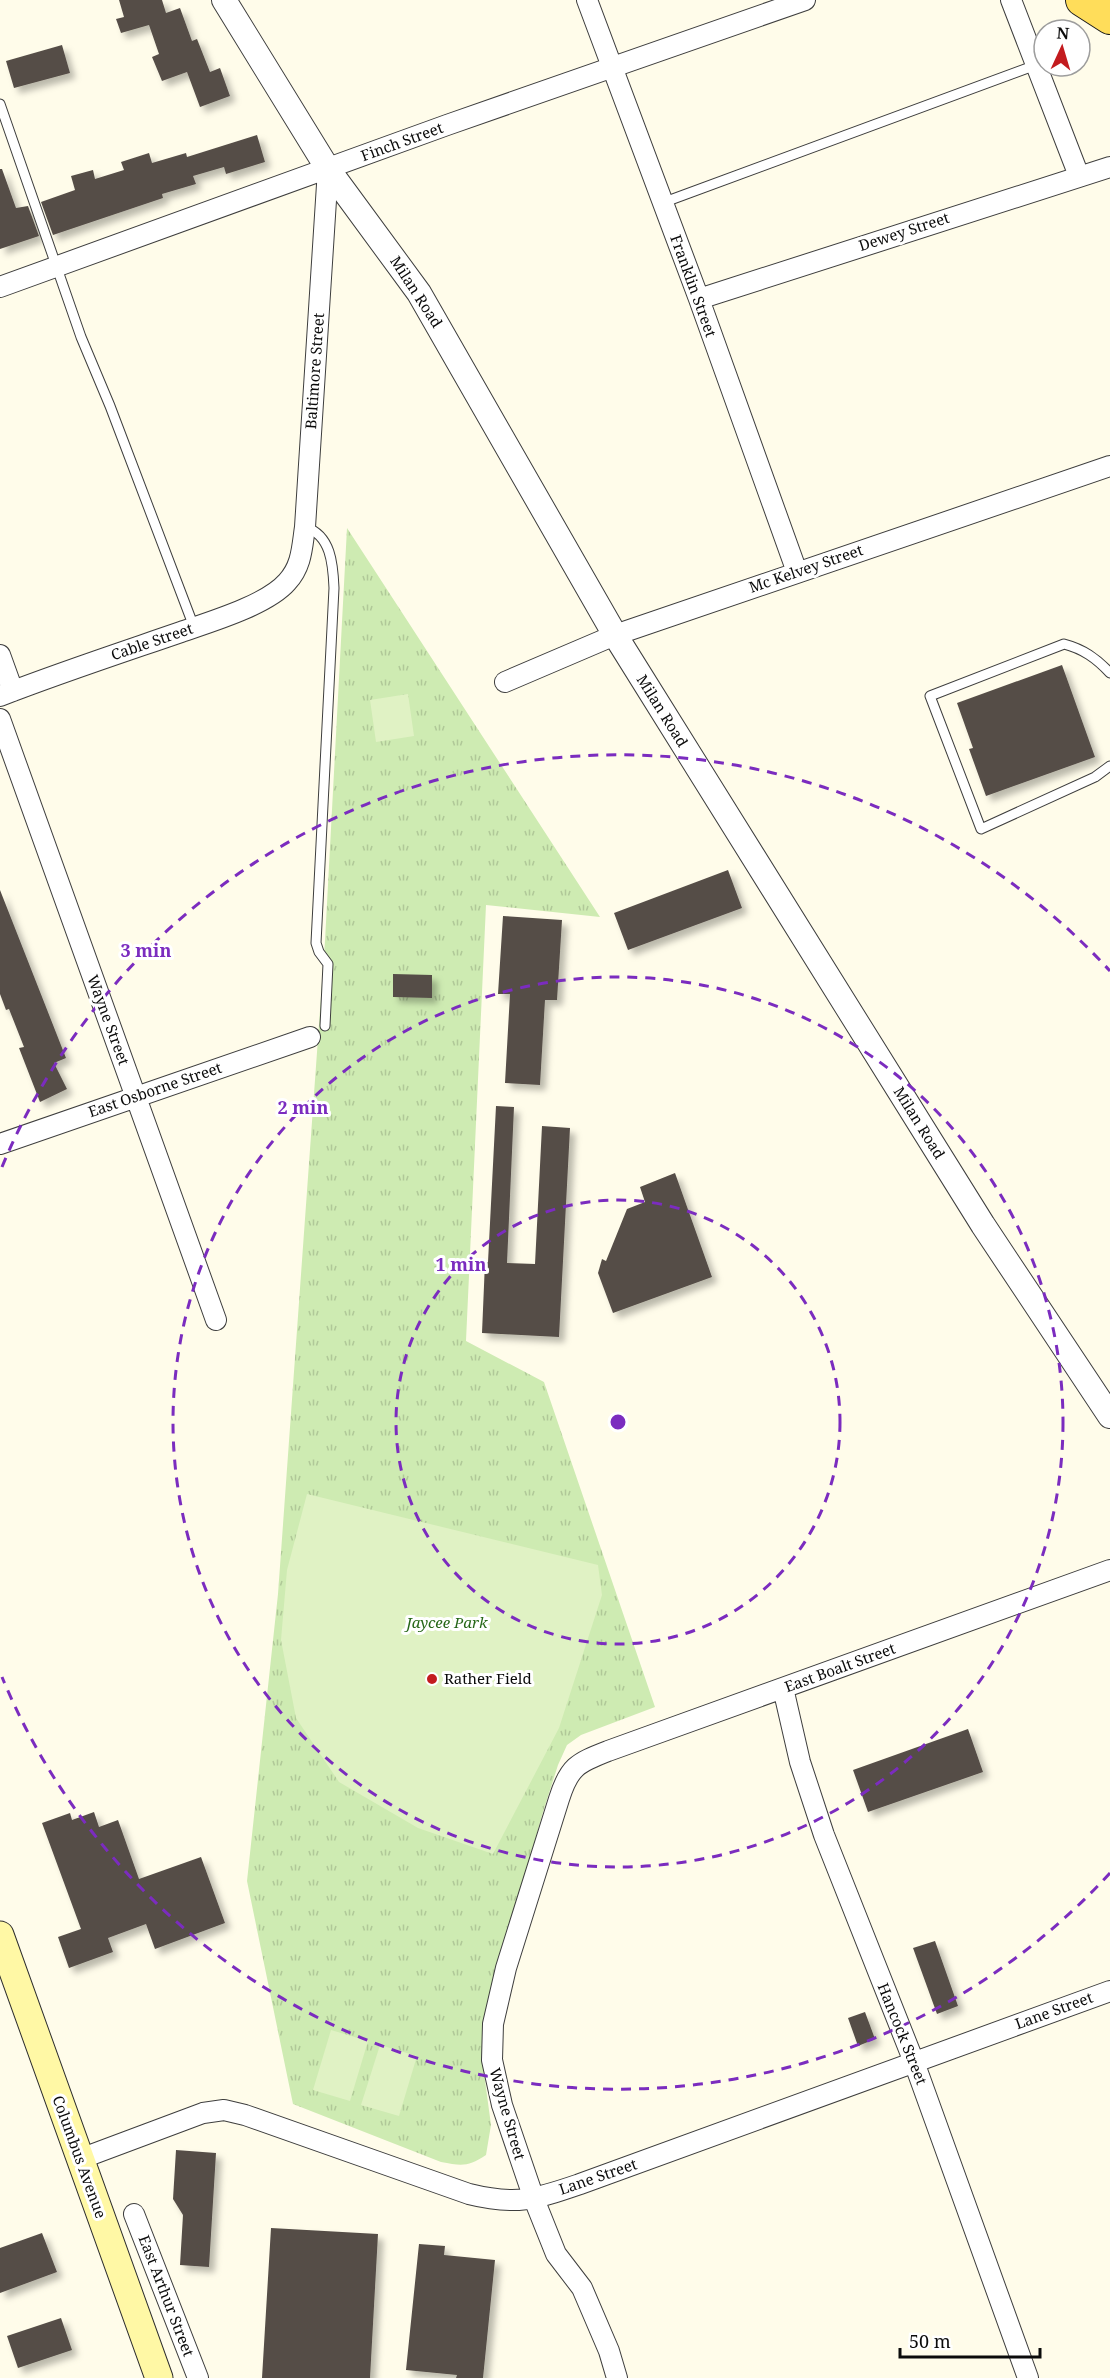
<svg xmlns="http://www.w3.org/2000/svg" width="1110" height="2378" font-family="'Noto Serif',serif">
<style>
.park{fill:url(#park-tufts)}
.pitch{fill:#e0f2c4}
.building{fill:#554d47;filter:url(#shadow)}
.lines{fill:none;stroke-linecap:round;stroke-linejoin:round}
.service-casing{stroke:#3e3e3e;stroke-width:11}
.minor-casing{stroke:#3e3e3e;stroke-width:22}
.tertiary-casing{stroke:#3e3e3e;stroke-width:26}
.secondary-casing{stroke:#2d2d2d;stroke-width:29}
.primary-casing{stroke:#1c1c1c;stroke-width:34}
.service{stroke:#fff;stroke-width:9}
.minor{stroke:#fff;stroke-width:20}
.tertiary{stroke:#fff;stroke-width:24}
.secondary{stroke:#fff8a5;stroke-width:27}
.primary{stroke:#ffdd5a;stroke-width:32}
.ring{fill:none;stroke:#7b2cbf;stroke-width:3;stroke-dasharray:10 8}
.poi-dot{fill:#c31b1e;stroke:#fff;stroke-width:2}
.labels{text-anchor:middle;stroke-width:6;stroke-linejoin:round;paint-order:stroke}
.street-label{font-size:15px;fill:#0b0b0b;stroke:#fff}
.park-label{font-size:15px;font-style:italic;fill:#266718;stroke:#fff}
.poi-label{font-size:15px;fill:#0b0b0b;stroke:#fff;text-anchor:start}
.centre{fill:#7b2cbf;stroke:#fff;stroke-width:3}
.ring-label{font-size:18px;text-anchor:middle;font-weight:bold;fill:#7b2cbf;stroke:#fff;stroke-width:6;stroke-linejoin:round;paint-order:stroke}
</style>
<defs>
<pattern id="park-tufts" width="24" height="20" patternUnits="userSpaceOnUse" patternTransform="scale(1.5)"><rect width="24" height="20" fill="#ceebb2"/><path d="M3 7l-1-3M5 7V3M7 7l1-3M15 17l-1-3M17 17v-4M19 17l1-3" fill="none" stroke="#b0c898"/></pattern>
<filter id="shadow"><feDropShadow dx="5.5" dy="5.5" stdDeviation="3" flood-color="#0004"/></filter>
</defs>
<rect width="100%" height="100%" fill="#fffcea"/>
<path class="park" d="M347 528 600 917 486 905 466 1341 544 1382 655 1707 581 1735 567 1745 558 1765 543 1812 482 2028 484 2073 491 2125 486 2155C468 2167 462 2166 441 2162L293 2104 247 1881 278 1594 325 941Z"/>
<path class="pitch" d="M408 694 414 736 376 742 370 700Z
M307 1494 598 1565 602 1595 559 1728 493 1854 418 1828 339 1782 296 1718 281 1640 287 1570Z
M331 2030 368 2041 350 2101 313 2090Z
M380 2045 417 2056 399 2116 361 2105Z"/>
<path class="building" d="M119 0H162L166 13 180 8 192 41 197 39 210 72 220 68 230 96 200 107 187 72 162 81 152 57 159 54 149 25 121 33 116 19 124 17Z
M62 45 70 73 14 88 6 61Z
M257 135 265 162 226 174 224 167 193 176 196 184 162 194 163 198 53 235 41 202 75 190 71 176 93 170 95 179 124 170 121 162 149 153 152 163 186 153 187 157Z
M0 169H2L16 208 28 206 39 236 0 249Z
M1062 665 1095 757 986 796 969 749 973 748 957 703Z
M728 870 742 908 628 950 614 913Z
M0 890 66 1058 54 1063 67 1089 40 1102 19 1048 24 1047 9 1009 6 1010 0 994Z
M503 916 562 920 557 1000H545L540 1085 505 1083 510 994H498Z
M393 974 432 975V998L393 997Z
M496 1106 514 1107 507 1263 535 1264 542 1126 570 1128 559 1337 482 1333 485 1262H488Z
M675 1173 712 1277 613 1313 598 1273 602 1259 606 1261 627 1209 645 1202 640 1187Z
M968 1729 983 1772 868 1812 853 1770Z
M94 1812 99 1827 118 1820 139 1879 201 1857 225 1923 155 1949 146 1924 108 1938 113 1952 69 1968 58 1937 81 1929 42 1823 70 1813 72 1820Z
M935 1941 958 2006 937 2014 913 1948Z
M865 2012 875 2039 858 2046 848 2018Z
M176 2150 216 2153 209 2267 180 2265 183 2215 173 2199Z
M271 2228 378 2234 370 2378H262Z
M42 2233 57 2272 0 2293V2248Z
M419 2244 445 2246 444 2255 495 2260 483 2378H456L457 2375 406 2370Z
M61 2318 72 2350 18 2368 7 2336Z"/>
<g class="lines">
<g class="service-casing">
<path id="service" d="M0 104 81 337 110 406 194 627
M662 203 1036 65
M305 527C331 535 333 564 334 588L316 943 319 952 328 964 325 1026
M1110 673C1096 658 1083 649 1064 644L930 696 981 829 1095 777 1110 766"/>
</g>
<g class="minor-casing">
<path id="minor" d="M587 0 699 299 797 572
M1011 0 1079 176
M0 287 447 125 805 0
M699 299 1110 167
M0 655 13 691
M505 682 615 635 1110 466
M0 696C59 673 120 653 181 632 210 622 267 605 287 582 302 566 302 547 305 527L328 169
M0 719 216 1320
M0 1144 310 1037
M783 1688 800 1762 824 1835 914 2062 1028 2378
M80 2159 203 2113 224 2110 245 2115 469 2194C517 2206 536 2199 580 2184L1110 1991
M134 2214 198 2378
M617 2378 609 2351 582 2288 556 2254 534 2199 502 2105 492 2060 493 2024 506 1968 559 1799C569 1767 577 1763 608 1751L1110 1570"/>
</g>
<g class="tertiary-casing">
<path id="tertiary" d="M224 0 328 169 419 293 615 635 983 1225 1110 1416"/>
</g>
<g class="secondary-casing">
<path id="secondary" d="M0 1935 159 2378"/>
</g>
<g class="primary-casing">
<path id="primary" d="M1082 0 1110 18"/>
</g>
<use href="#service" class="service"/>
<use href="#minor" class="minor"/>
<use href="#tertiary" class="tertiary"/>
<use href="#secondary" class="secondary"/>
<use href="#primary" class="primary"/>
</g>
<g class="ring">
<circle cx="618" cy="1422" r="222"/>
<circle cx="618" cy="1422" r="445"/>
<path d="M1110 1873A667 667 0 0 1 2 1677M2 1167A667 667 0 0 1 1110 971"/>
</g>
<circle class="poi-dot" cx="432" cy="1679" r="6"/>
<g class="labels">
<g class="street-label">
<text transform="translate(402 142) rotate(-20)" y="5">Finch Street</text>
<text transform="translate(904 232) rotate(-18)" y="5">Dewey Street</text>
<text transform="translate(693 286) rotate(70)" y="5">Franklin Street</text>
<text transform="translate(416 292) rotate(57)" y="5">Milan Road</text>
<text transform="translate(315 371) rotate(-86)" y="5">Baltimore Street</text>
<text transform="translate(806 569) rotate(-19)" y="5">Mc Kelvey Street</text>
<text transform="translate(152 642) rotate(-19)" y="5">Cable Street</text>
<text transform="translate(662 711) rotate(58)" y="5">Milan Road</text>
<text transform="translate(108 1020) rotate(70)" y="5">Wayne Street</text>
<text transform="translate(155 1090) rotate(-19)" y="5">East Osborne Street</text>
<text transform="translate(919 1123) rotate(58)" y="5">Milan Road</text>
<text transform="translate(840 1668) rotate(-20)" y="5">East Boalt Street</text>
<text transform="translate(1054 2011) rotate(-20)" y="5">Lane Street</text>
<text transform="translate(902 2034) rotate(68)" y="5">Hancock Street</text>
<text transform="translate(507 2114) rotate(74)" y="5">Wayne Street</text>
<text transform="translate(79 2157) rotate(70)" y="5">Columbus Avenue</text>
<text transform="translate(598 2177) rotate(-19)" y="5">Lane Street</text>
<text transform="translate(166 2296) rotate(69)" y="5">East Arthur Street</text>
</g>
<g class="park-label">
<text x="447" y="1628">Jaycee Park</text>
</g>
<g class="poi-label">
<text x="444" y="1684">Rather Field</text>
</g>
</g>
<circle cx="618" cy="1422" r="9" class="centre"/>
<g class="ring-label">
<text x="146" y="957">3 min</text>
<text x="303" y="1114">2 min</text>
<text x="461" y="1271">1 min</text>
</g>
<g transform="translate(1062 48) rotate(4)"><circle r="28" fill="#ffffff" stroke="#9d9d9d" stroke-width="1.5"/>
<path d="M0-4.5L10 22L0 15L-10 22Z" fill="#c31b1e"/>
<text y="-9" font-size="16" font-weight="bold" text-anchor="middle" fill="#0b0b0b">N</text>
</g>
<path d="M900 2348v9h140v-9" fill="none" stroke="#0b0b0b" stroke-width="3"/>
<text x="909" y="2348" font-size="18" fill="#0b0b0b" stroke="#ffffff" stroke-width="4.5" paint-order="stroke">50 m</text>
</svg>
